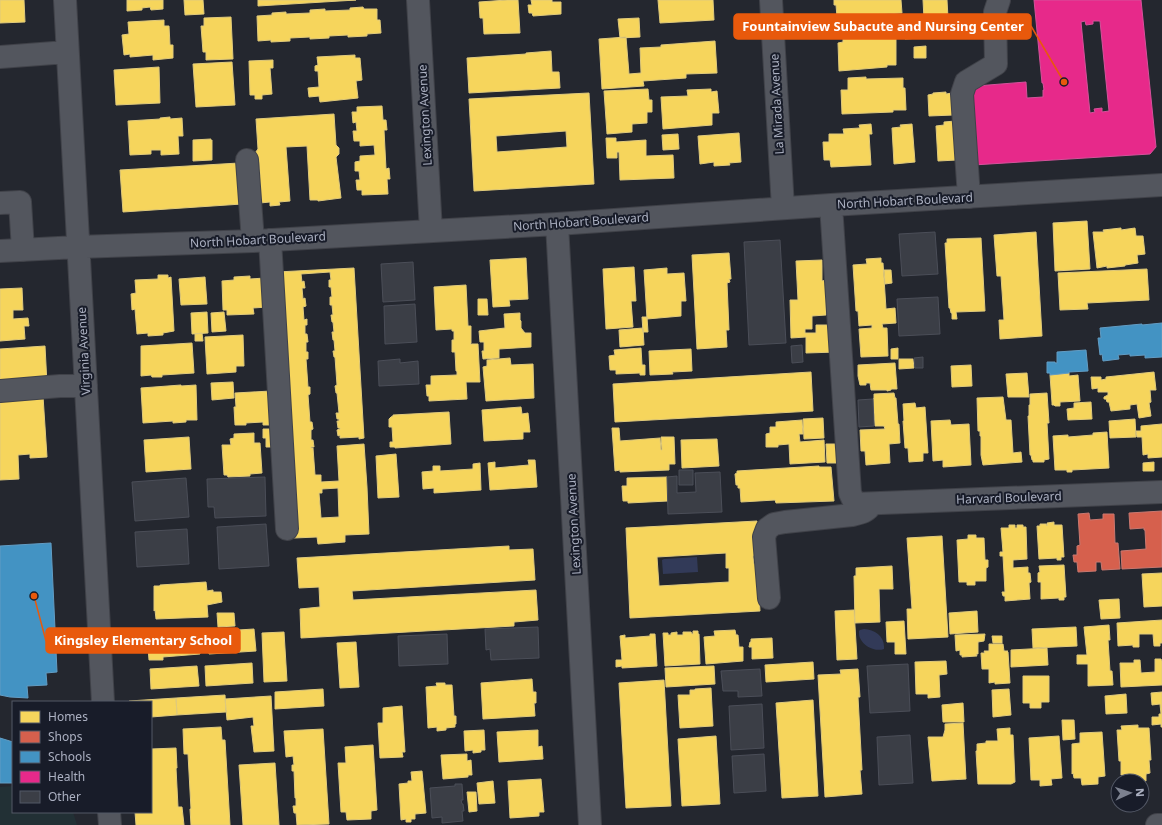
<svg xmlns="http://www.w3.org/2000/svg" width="1162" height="825" font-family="'Noto Sans',sans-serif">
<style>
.green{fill:#223035}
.water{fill:#323a58}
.homes{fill:#f6d55c;stroke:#e0ca7b;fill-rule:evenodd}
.shops{fill:#d6604d;stroke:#c97870}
.schools{fill:#4393c3;stroke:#629cc3}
.health{fill:#e7298a;stroke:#d5529b;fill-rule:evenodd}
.building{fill:#3b3e46;stroke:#4b4e58}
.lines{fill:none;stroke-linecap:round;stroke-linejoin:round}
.minor-casing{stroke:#404249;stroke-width:24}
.minor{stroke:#53565e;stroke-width:22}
.labels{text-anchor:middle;stroke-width:4;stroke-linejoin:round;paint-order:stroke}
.street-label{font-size:12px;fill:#acb1c2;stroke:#181c29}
.leader{fill:none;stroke:#e8590c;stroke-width:1.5}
.callout-dot{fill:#e8590c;stroke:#181c29;stroke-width:1.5}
.callout{fill:#e8590c;stroke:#e8590c;stroke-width:1.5}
.callout-label{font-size:13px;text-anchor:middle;font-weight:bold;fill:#fff}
</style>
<rect width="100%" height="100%" fill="#24272f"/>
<path class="green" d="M13 786V812H73L77 825H0V787Z"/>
<path class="water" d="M697 557 698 572 663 574 662 560 664 559Z
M864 629C875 630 885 636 884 649 876 652 864 647 860 638 859 636 859 634 859 631L860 630Z"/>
<path class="homes" d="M0 0H24L25 22 0 23Z
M127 0H163V9L151 10 150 7 142 8V10L127 11Z
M184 0H203L204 14 185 15Z
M258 0H356L258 6Z
M507 0H518L520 33 484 34 483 18H480L479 2Z
M531 0H552V2H561V14L533 16 532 13H529L528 5H532Z
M658 0H713L714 20 660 23Z
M834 0H901L902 13 837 17 836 5H834Z
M923 0H947L948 18 924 19Z
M363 7 364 9H377V20H380L381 33 367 34V36L348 37V35L329 36V38L310 39V37L290 38V41L271 42V40L258 41 257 16 272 15V13L286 12V14L310 13V10L325 9V11L350 10V8Z
M231 17 233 59 206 60V52H203L201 26H204V18Z
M639 18 640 37 620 38 618 19Z
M164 20V26H169L170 45H173V58L153 60V55L130 57V54L124 55 122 35 129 34 128 22Z
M950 21 951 36 905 39 904 23Z
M885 36V38H896V65H887V67L839 71 838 43 843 42V39Z
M626 37 629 74 641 73 640 48 661 47V45L715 41 717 73 686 74V78L643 81 644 86 602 89 599 39Z
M926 46V58H914V47Z
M551 51 552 72H559L560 88 469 93 467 58 526 54V53Z
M355 55V58H360L362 80 356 81 358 98 320 102 319 96 309 97 308 88 319 87 318 71H315V66L318 65 317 57Z
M273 60V68H270L272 94 262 95V99H255V95H250L249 61Z
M232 62 235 105 196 107 193 64Z
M159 67 160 103 116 105 114 70Z
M866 77V79L903 78V88H905L906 110H893V112L842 114 841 90H848V78Z
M648 89 649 100H652V112H647V123L632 124V132L607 134 604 91Z
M711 89V92L717 91 719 113H712V125L663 129 661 97 688 96 687 90Z
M946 92V94L952 93 954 115 929 116 928 95 933 94V93Z
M589 93 594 184 474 191 469 99ZM566 131 567 147 497 152 496 136Z
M382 106 383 120H386L387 130H384L386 169 389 168 390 179H387L388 194 362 195V190H357L356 180H360L359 171H355V162L360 161V156L375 155 374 145 360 146V141H354L353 131H357L356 122 353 123 352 112H357V107Z
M334 114 336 145 339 148V154L336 157 341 198 318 201V200H310L307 146 286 147 290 201 279 202 280 205 270 206V202L260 203 258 176H260L259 162 256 159 255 153 258 149 256 119Z
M170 117V119L182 118 183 136H178L179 154 161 155V150H151V154L130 155 128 121 160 119V118Z
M955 121 957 160 938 161 936 126 944 125V122Z
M871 124 872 134H869L871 165 831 167 830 160H824L823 142H829V134H844L843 129 860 128 859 125Z
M912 124 915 162 894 164 892 128 901 127 900 125Z
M739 133 741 162 729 163 730 165 714 166V162L700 164 698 136Z
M678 134 679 149 663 150 662 135Z
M606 138H616V142L646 140V156L673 155 674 178 620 180 619 152H617V158H607Z
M211 139 210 140H212V160L193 161V140Z
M239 163 242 204 123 212 120 170Z
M1087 221 1090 269 1055 271 1053 223Z
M1121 228V230L1135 228 1136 236H1143L1145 254 1137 255 1138 263 1125 265V266L1107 268V266L1097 268 1093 232H1104L1103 230Z
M1036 232 1042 336 1000 339 999 320H1004L1001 276H997L994 235Z
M981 238 985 311 956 312 957 319H952V313H951L950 308H949L945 243H947V239Z
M729 253 731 279H729L730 282 727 283 729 330H726L727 347 697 349 692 255Z
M526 258 528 299 509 300 510 306 493 307 490 260Z
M881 258V263H883L886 309 895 308 896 323 882 324 883 328H887L888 356 861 357 859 329 872 328V325L859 326 858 311H856L853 265 867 264 866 259Z
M822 260V281L826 280V315L812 316V329H805V333H816V325H836L837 352 806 353V337L791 338 790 300H798L796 261Z
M634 267 636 301H631L633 327 606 329 603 269Z
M354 268 364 438 359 439V437L340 438V435L338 436 337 430 340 429V428H338L337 421H339V419H337L336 413H339L337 393H336L335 386 337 385 335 357H334L333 351H335L334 340H333L332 332H334L333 322H332L331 315H333L332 305H330V297H332L331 287H329V280H331L330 272 301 274 302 282 304 281 305 288H302L303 299 305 298 306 306 303 307 304 320 307 319V325H305V334H307L308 342H306V352H308V359H306L308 387H310V394L308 395 310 422H312L313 429 311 430V440H313L314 447H311V448H313L315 475H321V482L339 481 337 446 364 444 367 487 369 534 345 535V542L318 544 317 537 294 538 277 272ZM338 488 339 517 321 518 319 493H322V489Z
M667 268V274L684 273 686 301H681V316L647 319 644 270Z
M1147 269 1149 300 1087 303 1088 309 1060 310 1058 273Z
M884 270H891L892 283 885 284Z
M158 275H168V278L171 277 174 331 163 333V335L148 336V333L137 334 135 309 132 310 131 294 136 293 135 280 158 279Z
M250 276V279L265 278 267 307 253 308 254 314 227 315V310H223L222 281 234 280V277Z
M205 277 207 304 181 305 179 279Z
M466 285 468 326H471V343L470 344H478L480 382H466L467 399 429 401V396H427L426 385H431V376L457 375V371H456L455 352H452V340H454V331H452V329L436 330 434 287Z
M22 288 23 310H13V319L28 318 29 326H24L25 339 0 341V289Z
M478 299H487L488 315H478Z
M207 312 208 333 192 334 191 313Z
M224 312 226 331 212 332 211 313Z
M520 313V320L521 321V328L525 333H531V347L499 349V358L483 359 482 351H484V342H480L479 331 505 328 504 314Z
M642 317H647L648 332H643Z
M643 328 644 345 620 347 619 330Z
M202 333 203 341H195V334Z
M243 335 244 366H236V372L207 374 205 337Z
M192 343 194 373 162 375V377H152L151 375 141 376V346Z
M45 346 47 384 0 387V349Z
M641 348 642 365H645V375H640V373L616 374V370H610L609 356 615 355 614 350Z
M898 348V359H891V349Z
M691 349 692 371 672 372 673 374 650 375 649 351Z
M510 358 511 365 533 364 534 398 486 401 483 367 487 366V360Z
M899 359H913L914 368 899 369Z
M895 363 897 389H891V390L887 391V390H871L870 383H866V385H860L858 376V365Z
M971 365 972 386 952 387 951 366Z
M811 372 813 411 615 422 613 384Z
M1154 372 1156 390H1150L1151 402 1149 403 1151 416 1139 418 1137 404 1130 405V409L1111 411 1109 402H1107L1106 399H1104V397L1108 395V392H1098V388L1092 389 1091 377H1101V380L1106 379V377Z
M1027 373 1029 397H1008L1006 374Z
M1069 373V376L1078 375 1080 401 1060 402V406H1055L1054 405H1052V403L1050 375Z
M233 382 234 398 212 400 211 383Z
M181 385V386L196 385 197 420H186V422L173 423V421L143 423 141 388Z
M271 391 273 425H263V422L246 423V425H235L234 407H236L235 393Z
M894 393 895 398H896L898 424H899L900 443 889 444 890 463 866 465 865 451H861L860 430 885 429 884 426H875L873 399H874V394Z
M1047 393 1049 423H1047L1049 459 1044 460V462H1033V460H1032L1031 455H1030L1028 416H1029V405H1030V394Z
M43 396 47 457 30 458V454L18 455 19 479 0 480V398Z
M1003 397 1006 420H1011L1013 453 1021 452 1022 462 983 465 981 455V436H980V431H978L977 398Z
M1091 402 1092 419 1068 420 1067 409 1074 408V403Z
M915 403 916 408 925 407 928 453H923V461L909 462 908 448H905L903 421H904L903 404Z
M521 407 522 414 528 413 530 432H523V439L484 441 482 410Z
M449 412 451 444 395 448V447H390V442H393L392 427H389V419L391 417 393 416V415Z
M823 418 824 438 804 439 803 419Z
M1135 419 1136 437 1110 438 1109 421Z
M802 420 803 434H799L800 442 824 440 825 462 790 464 789 444 778 445V447H766V434L770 433V427H776V422Z
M950 420 951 425 969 424 971 465 943 467V460L933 461 931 421Z
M1162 424V457L1148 458V454L1143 455 1142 437H1137L1136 431H1141V426Z
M612 428H619L620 441 660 438 661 450H662L661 437H674L675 464H669V470L620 472V470L615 471Z
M263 429H275L276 447H266V438H263Z
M1107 432 1109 468 1072 470V472H1067V470H1055L1053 436 1068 435V437L1093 435V433Z
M254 433V443H260L262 473 250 474V476L228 477 227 475H224L222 445H231L230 439 234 438V434Z
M189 437 191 469 146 472 144 440Z
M717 439 719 466 682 468 681 440Z
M826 444H840L841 463H827Z
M396 454 399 497 378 498 376 456Z
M528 460H535L537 487 490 490 488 463 495 462V468L529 465Z
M1154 462V471H1143V463Z
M480 463 481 490 434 493V488L423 489 422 472 433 471V466H440V471L473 469V464Z
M819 466V467H831L834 501 776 503 775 500 741 502 740 488H738V485H736L735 474 737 473V471Z
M667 477 668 501 628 503V501H623L622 486H627V478Z
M757 521 759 555 753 556 754 564 757 563 760 611 630 618 626 528ZM726 553V568H729V582L659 586 657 557Z
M1054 522V525H1062L1064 557H1061V560H1057V558L1039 559 1037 526H1040V524H1046L1047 526V523Z
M1009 525H1015V528H1017V525H1023V527H1026L1027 559 1013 560V568L1028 567V573H1030L1031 582 1029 583 1030 599 1005 601V596H1003L1002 592H1005L1003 556H1000V552H1003L1001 528H1009Z
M968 535H976V538H984L985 560H988V567L986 568V581H975V585H967V582H959L957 540 968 539Z
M942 536 948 637 908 639 907 609H912L907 538Z
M509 546V550L533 549 535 580 352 591 353 600 536 590 538 620 514 622V626L301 638 300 609 320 607 319 587 299 588 297 558Z
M1064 565 1066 597H1064V600H1059V598L1041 599V582H1038V573L1040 572 1039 566Z
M892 566 893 589H879L880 622 855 623 854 576H856V568Z
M1162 573V606L1144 607 1142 574Z
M206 582 207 591 213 590V592H221L222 602 207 605 208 617 156 619 155 610 154 611V586H160V585Z
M1119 599 1120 618 1101 619 1099 600Z
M854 610 857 659 837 660 835 611Z
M977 611 978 632 950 634 949 613Z
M217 613H234L235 626 218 627Z
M1162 620V643H1160V646H1154L1153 634H1139V647H1133V645L1118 646 1117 623Z
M904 621 906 654H895V642H887L886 622Z
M1109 625 1110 640H1108L1110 671H1112L1113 685 1088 686V664H1077V655H1087L1084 627Z
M1076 627 1077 646 1033 648 1032 629Z
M254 629 256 651 209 654 207 632Z
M735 630 736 635H738L739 647H743V661L706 664 704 637 715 636 714 631Z
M693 631H698V634H699L700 664 665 666 663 633H668V635H671V633L677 632V635H683V632H691L692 634H693Z
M199 632 200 654 163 657V660H149L147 635H161L162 638 187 637 186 633Z
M284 632 287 681 264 682 262 633Z
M650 634H655L657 666 622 668V666L616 667V660H622L620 636 625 635V638L650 636Z
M985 634 984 641 978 642V654H976L977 656 962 657V655H960V650L956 651 955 635Z
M992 636H1002V643H993Z
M772 638 773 658 752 659V647H749L750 642H751V639Z
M356 642 359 687 340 688 337 643Z
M989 644H1003L1004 651H1008L1007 652H1008L1010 683 995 684V682L989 683V669H982L981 653H985L984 651H989Z
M1047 648 1048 665 1011 667V650Z
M1155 659H1161L1162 661V685L1121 687 1120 663H1134V660H1140L1141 673 1155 672Z
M946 661 947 674 939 675 940 697 928 698V694H916L915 662Z
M813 662 814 679 766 682 765 665Z
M252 663 253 683 206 686 205 666Z
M197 666 199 686 151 689 150 669Z
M714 666 715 684 666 687 665 668Z
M858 669 860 697H858L862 770H860L862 794 825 797 818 675 841 674 840 670Z
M1023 676H1049V702H1041V708H1030V703H1023Z
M532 679 533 692H536V703H534L535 716 483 719 481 683Z
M664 680 671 806 626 808 619 683Z
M436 683H445V685H452L454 716H456V724H455V727L446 728V730L437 731V727L428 728 426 687 437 686Z
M711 688 713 726 680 728 678 695H690V690H695V689Z
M323 689 324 706 275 709V692Z
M1009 689 1011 715 993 717 992 690Z
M1162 692V727H1161V724L1152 725V717H1159V714H1161L1160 704 1152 705 1151 693Z
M1126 694 1127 713 1106 714 1105 696Z
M225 695 226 712 177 715 176 698Z
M271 696 274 751 254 752 251 726H254L253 717 227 720 225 699Z
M176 698 177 715 151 717V702H129V701Z
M813 700 818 796 782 798 776 703Z
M963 703 964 722H943L942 705Z
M402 706 405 752H402L403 757 380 758 378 723H383V708Z
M1062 720H1074L1075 739 1063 740Z
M963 723 966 779 932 781 928 737H943L945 730V724Z
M1138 725V728H1149L1151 760H1149L1150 773 1146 774V781H1129V775H1121V761H1119L1117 730H1122L1121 726Z
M221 727 222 740H225L230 825H191L190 809H191L188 754H184L183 729Z
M1010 728V735H1013L1015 782 1011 784H978L976 751H977V744L986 743V741H998L997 729Z
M323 729 329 824 297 825 296 813H294L293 806H296V798H295L294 771H292V765H294L293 756 286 757 284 731Z
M484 730 485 750H481V752L473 753V750L465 751 464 731Z
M538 730V747L542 746 543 759 499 762 497 732Z
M1102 732 1105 776 1098 777V784L1082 785 1081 778H1074L1073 773 1072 774V744L1080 743V733Z
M716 736 720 804 682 806 678 739Z
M1059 736 1062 778 1051 779 1052 785 1040 786V780H1031L1029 738Z
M373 745 377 810 371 811V819L347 820 346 812H341L338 763H346L345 747Z
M176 748 177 768H176L178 807H182L184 825H136L135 812H151V749Z
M467 754V761L471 760 472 775H468V777L443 779 441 755Z
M275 763 279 825H243L239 765Z
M422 771 426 813 415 814V819H411V822H406V819L401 820 399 784 408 783V781H412L411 772Z
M541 779 544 812H539V816L510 818 508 781Z
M493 781 495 803 479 804 477 783Z
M467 792H476L477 811 469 812Z"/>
<path class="shops" d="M1162 511V567L1122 569 1121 551 1146 549 1145 530H1144V528L1130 529 1129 513Z
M1089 513 1090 520 1103 519V514H1114L1115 543H1118L1120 569 1102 570 1101 562H1096V571L1078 572 1077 562H1074L1073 555H1077V546L1080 545 1078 514Z"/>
<path class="schools" d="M1162 323V357L1145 358V355L1130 356V354L1118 355 1119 359 1103 361 1102 354 1100 355 1098 338H1101L1100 328 1142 324V325Z
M1086 350 1088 371 1069 372V373L1050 375V373H1047V362H1055V363H1057V352Z
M51 543 57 672 46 673 47 685 27 686 28 698 10 697 0 695V546Z
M0 738 13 742V783H0Z"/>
<path class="health" d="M1034 0H1141L1156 147 1150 154 973 165 967 96 976 86 1026 82 1027 98 1043 97V90H1044L1043 83H1042ZM1085 21 1086 25 1093 24V21H1100L1109 111 1102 112V108L1094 109 1095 112 1090 113 1081 22Z"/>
<path class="building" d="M935 232 938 274 902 276 899 234Z
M780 240 786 343 749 345 744 242Z
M413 262 415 300 383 302 381 264Z
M938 297 940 334 899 336 897 299Z
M415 304 417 342 385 344 384 306Z
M802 345 803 362 792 363 791 346Z
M923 357V368H915L914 358Z
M400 359V363L418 361 419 384 379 386 378 361Z
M873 399 874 426 859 427 858 400Z
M679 470H693V485H679Z
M720 472 722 512 668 514 667 477 677 476V493L696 492 695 473Z
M265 477 266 516 215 518 214 507H208L207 479Z
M186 478 189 517 135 521 132 482Z
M266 524 269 566 219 569 217 527Z
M187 529 189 564 137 567 135 532Z
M538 627 539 658 491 660 490 649 486 650 485 629Z
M447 634 448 664 399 666 398 636Z
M908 664 910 711 870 713 867 666Z
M760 669 762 696 738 697V691H723L721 671Z
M762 704 764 748 731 750 729 706Z
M910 735 913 783 879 785 877 737Z
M764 754 766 791 734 793 732 756Z
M455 784H462L463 800H461L462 804H463L464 811H462L463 821 442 823V817L432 818 430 788 455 786Z"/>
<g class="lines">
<g class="minor-casing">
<path id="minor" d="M65 0 103 702
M418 0 431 231
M771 0 783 208
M0 57 67 52
M247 160 253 241
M969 197 962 94 966 82 996 64 995 12 999 0
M0 203 20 202 23 250
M831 205 850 493 855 504 1162 492
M557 224 590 825
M270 240 287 529
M0 251 78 247 253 241 557 224 831 205 1162 185
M0 391 60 386H86
M769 598 764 537 767 529 774 524 785 522 852 515C861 513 867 512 872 504
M109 812 110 825
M1157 825H1162"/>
</g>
<use href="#minor" class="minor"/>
</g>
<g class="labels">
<g class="street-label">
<text transform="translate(777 104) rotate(-93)" y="4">La Mirada Avenue</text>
<text transform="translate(425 115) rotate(-93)" y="4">Lexington Avenue</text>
<text transform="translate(905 201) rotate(-3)" y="4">North Hobart Boulevard</text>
<text transform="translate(581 222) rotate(-4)" y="4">North Hobart Boulevard</text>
<text transform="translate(258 240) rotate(-3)" y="4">North Hobart Boulevard</text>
<text transform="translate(84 351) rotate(-93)" y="4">Virginia Avenue</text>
<text transform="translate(1009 498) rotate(-2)" y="4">Harvard Boulevard</text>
<text transform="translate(574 524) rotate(-93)" y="4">Lexington Avenue</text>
</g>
</g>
<path class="leader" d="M1064 82L1031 26M34 596L46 641"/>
<g class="callout-dot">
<circle cx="1064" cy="82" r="4"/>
<circle cx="34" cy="596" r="4"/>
</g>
<g class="callout">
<rect x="734" y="14" width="297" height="25" rx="4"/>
<rect x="46" y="628" width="194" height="25" rx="4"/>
</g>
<g class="callout-label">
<text x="883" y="31">Fountainview Subacute and Nursing Center</text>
<text x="143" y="645">Kingsley Elementary School</text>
</g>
<rect x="12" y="701" width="140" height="112" fill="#181c29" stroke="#535866"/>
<rect x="20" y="711" width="20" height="12" fill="#f6d55c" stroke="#535866"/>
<text x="48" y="721" font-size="12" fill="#acb1c2">Homes</text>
<rect x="20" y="731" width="20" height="12" fill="#d6604d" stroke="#535866"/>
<text x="48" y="741" font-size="12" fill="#acb1c2">Shops</text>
<rect x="20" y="751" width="20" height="12" fill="#4393c3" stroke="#535866"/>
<text x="48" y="761" font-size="12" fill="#acb1c2">Schools</text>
<rect x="20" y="771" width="20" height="12" fill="#e7298a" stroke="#535866"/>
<text x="48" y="781" font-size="12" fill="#acb1c2">Health</text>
<rect x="20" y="791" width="20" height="12" fill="#3b3e46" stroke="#535866"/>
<text x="48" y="801" font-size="12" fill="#acb1c2">Other</text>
<g transform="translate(1130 793) rotate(87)"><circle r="19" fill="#181c29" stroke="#535866"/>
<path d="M0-3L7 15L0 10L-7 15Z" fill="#7c818f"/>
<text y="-6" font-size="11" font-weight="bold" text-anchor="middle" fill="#acb1c2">N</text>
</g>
</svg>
